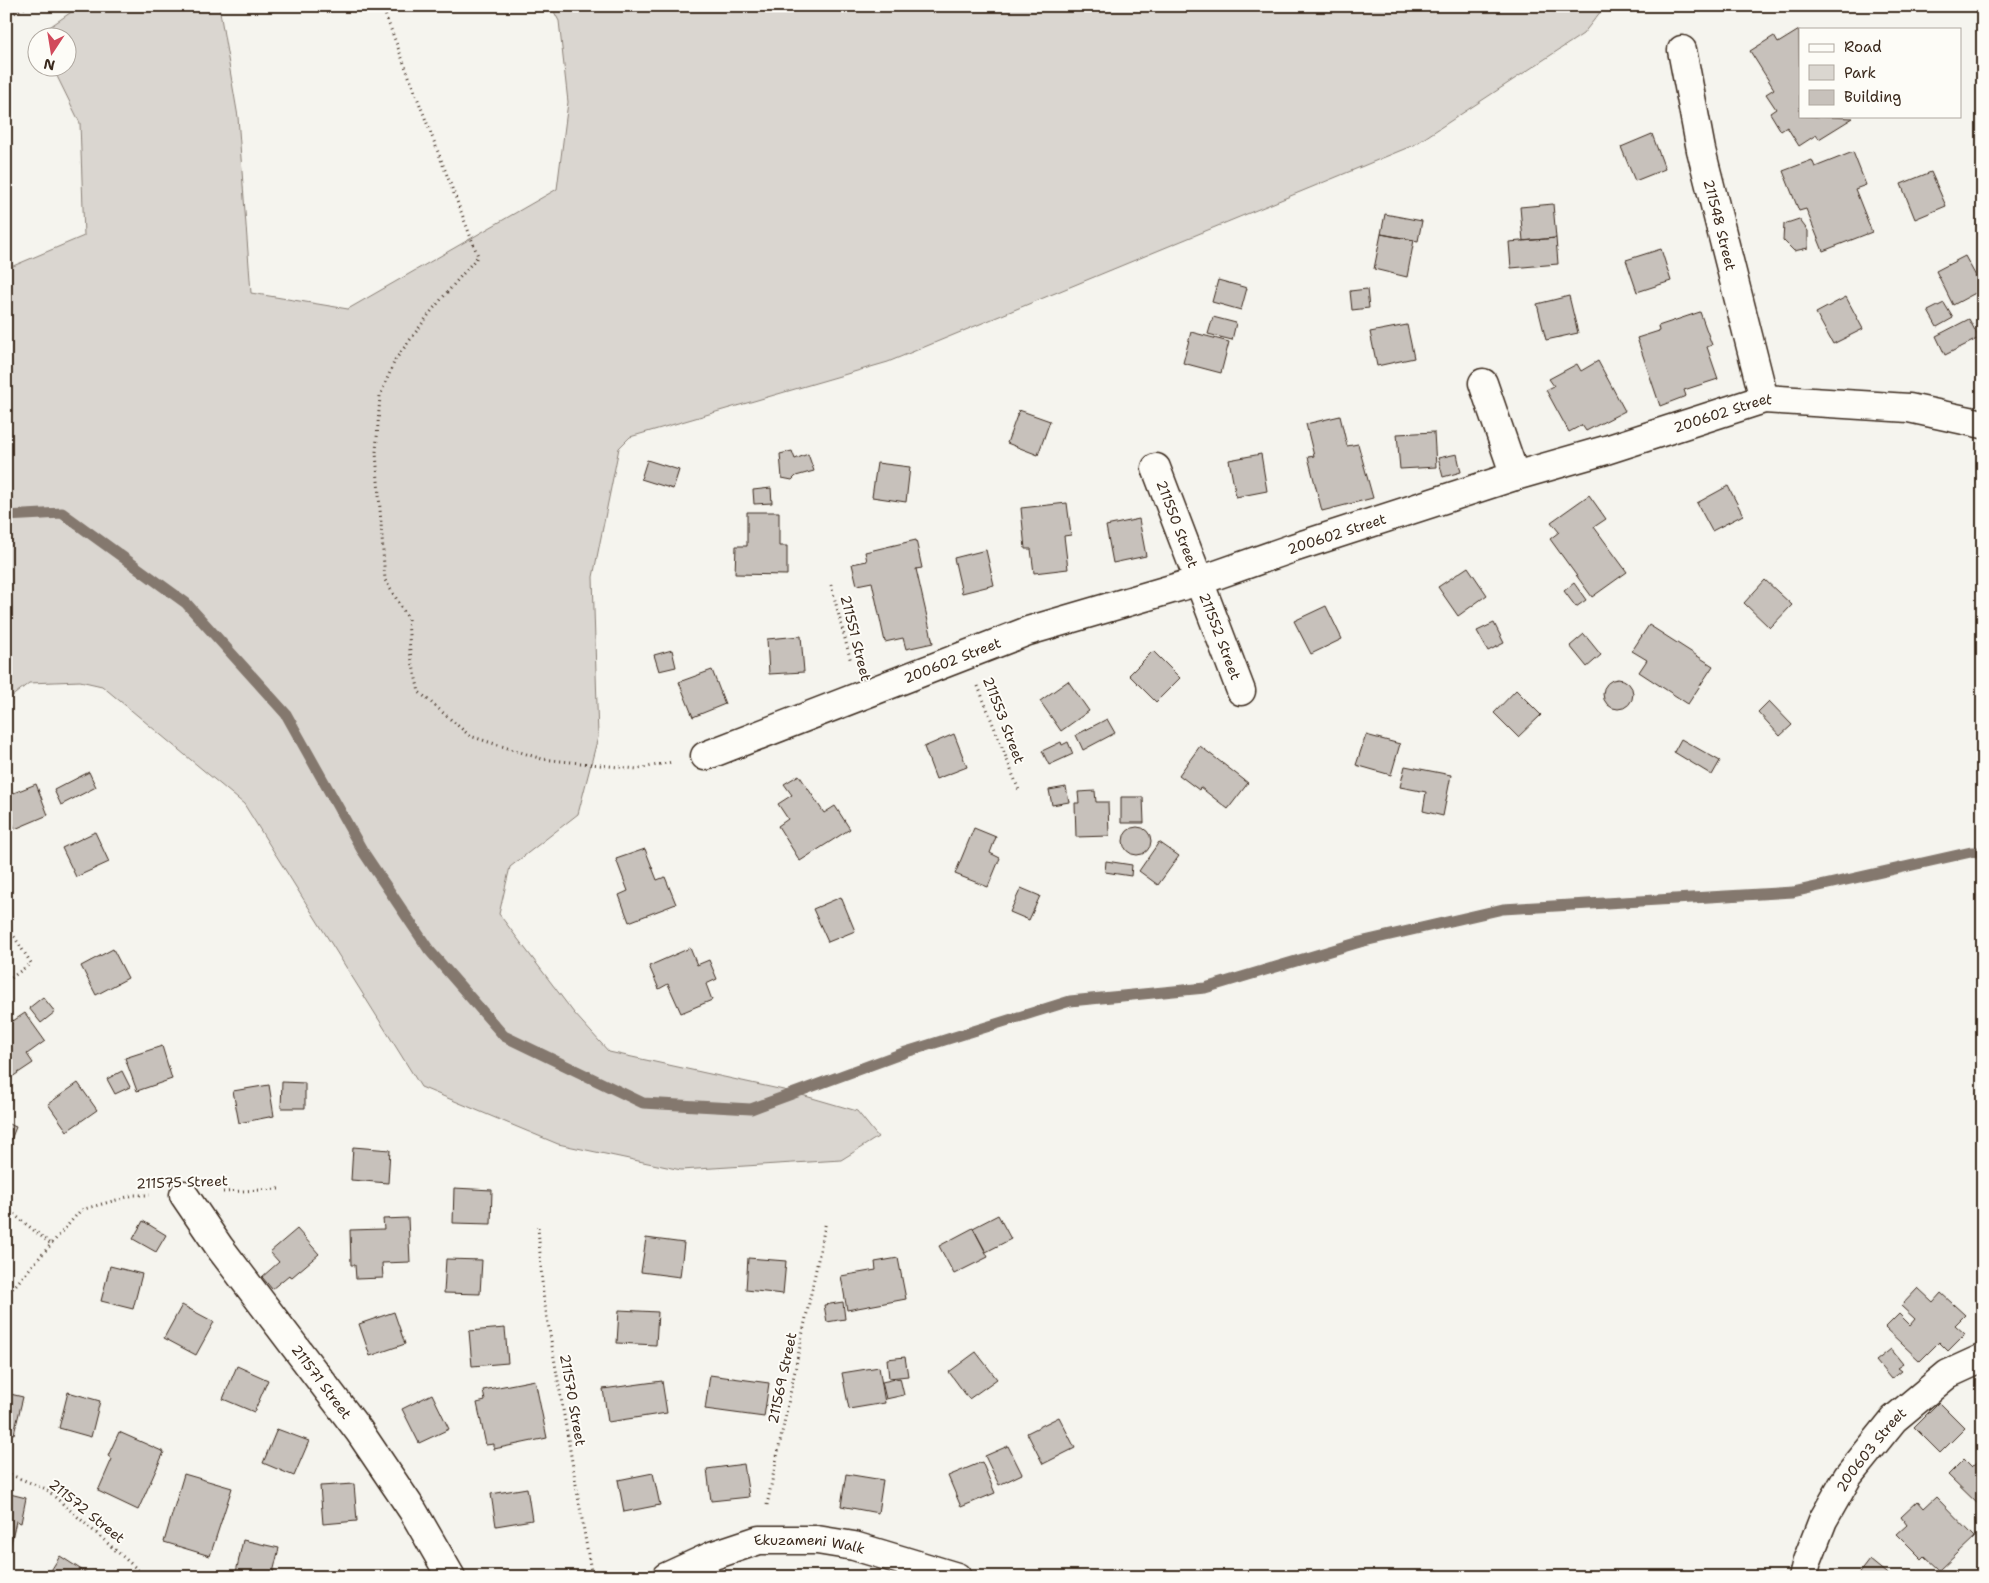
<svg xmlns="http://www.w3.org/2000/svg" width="1989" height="1583" font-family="'Shantell Sans',sans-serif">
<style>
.green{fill:#dad6d0;stroke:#8a8077}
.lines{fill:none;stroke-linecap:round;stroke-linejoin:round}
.stream{stroke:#84786e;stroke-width:11}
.building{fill:#c7c1bb;stroke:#3b2a1e}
.minor-casing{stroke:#3b2a1e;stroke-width:31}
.path{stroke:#3b2a1e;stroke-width:3;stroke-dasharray:1 4;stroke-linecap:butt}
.minor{stroke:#fdfcf7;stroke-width:28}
.labels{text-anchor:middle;stroke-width:4;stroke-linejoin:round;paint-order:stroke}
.street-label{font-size:14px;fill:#3b2a1e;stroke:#fdfcf7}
</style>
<rect width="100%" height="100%" fill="#f5f4ee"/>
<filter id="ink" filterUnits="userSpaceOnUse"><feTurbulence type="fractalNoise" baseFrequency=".02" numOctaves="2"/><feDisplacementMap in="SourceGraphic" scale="10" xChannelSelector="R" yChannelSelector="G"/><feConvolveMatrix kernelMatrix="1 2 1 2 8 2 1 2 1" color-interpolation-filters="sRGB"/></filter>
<g filter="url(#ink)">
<path class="green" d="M80 6H219L238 117 251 293 348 309 557 189 568 102 559 21 551 6H1605L1583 34 1414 145 888 362 630 437 619 448 593 577 598 737 578 814 510 867 499 914 574 1013 609 1052 788 1091 857 1111 878 1137 841 1160 681 1170 558 1144 421 1087 244 804 102 686 80 681 29 683 6 701V269L84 236 80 123 53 68H68V38L39 37 38 35Z"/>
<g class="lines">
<path class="stream" d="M6 516 62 513 186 603 286 714 362 850 429 950 504 1036 643 1103 751 1109 906 1052 1070 1001 1205 988 1360 942 1503 909 1793 892 1971 852H1983"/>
</g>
<path class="building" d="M1799 30 1800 116 1853 118 1819 139 1816 135 1799 146 1787 127 1781 131 1770 113 1776 109 1766 94 1774 89 1750 51 1774 36 1778 43Z
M1652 134 1665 169 1635 181 1621 147Z
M1853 152 1866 185 1855 189 1872 232 1823 251 1806 209 1799 211 1783 171 1812 160 1815 167Z
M1931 172 1946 206 1915 219 1901 184Z
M1553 204 1556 238 1523 241 1520 207Z
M1385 214 1422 221 1418 241 1381 234Z
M1799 219 1808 231V248L1794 251 1783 240 1784 224Z
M1381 234 1414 240 1407 277 1374 269Z
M1556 238 1558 264 1511 268 1509 242Z
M1661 249 1671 281 1637 292 1626 260Z
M1965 256 1983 289 1953 305 1936 271Z
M1218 280 1247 288 1241 310 1212 302Z
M1367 289 1369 308 1352 310 1350 291Z
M1569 296 1578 333 1546 340 1537 304Z
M1846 297 1863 329 1833 344 1816 313Z
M1944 303 1953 318 1937 327 1928 311Z
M1700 312 1712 345 1707 347 1718 379 1684 390 1686 396 1660 406 1637 338 1659 331 1658 326Z
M1213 317 1236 323 1232 340 1208 334Z
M1969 319 1979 338 1945 355 1936 336Z
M1407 325 1414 358 1377 366 1370 332Z
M1191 332 1229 342 1221 373 1183 363Z
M1598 361 1625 411 1586 431 1582 425 1569 432 1546 390 1554 386 1549 379 1577 364 1581 371Z
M1019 410 1050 421 1038 455 1007 443Z
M1340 416 1347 446 1358 444 1373 498 1322 511 1308 457 1314 456 1306 424Z
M1434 432 1436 467 1400 469 1397 434Z
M792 451 795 459 808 454 814 471 796 476 792 480 782 478 780 454Z
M1261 454 1267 491 1236 497 1229 460Z
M1457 454 1461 472 1443 477 1438 458Z
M647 460 679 470 673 489 641 479Z
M877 463 910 467 906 502 872 497Z
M1728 486 1743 515 1712 531 1697 503Z
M771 488 772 503 754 504 753 490Z
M1589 495 1606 519 1594 527 1627 572 1592 597 1550 539 1559 532 1551 522Z
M1067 503 1071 535 1064 536 1068 569 1034 573 1031 549H1025L1021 508Z
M747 512H779V546H787V575L735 574 736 546H747Z
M1139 519 1146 556 1113 563 1106 526Z
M916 540 922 568 916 569 933 643 906 649 903 638 885 642 872 582 857 585 852 564 867 561 865 552Z
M986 550 994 585 962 593 954 558Z
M1468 567 1487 595 1458 616 1438 587Z
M1765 580 1792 605 1770 628 1744 603Z
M1574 583 1586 600 1576 607 1564 591Z
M1326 606 1342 639 1311 654 1294 621Z
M1494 623 1504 643 1488 651 1477 631Z
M1649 625 1713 666 1688 704 1639 672 1647 660 1632 651Z
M1584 634 1601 655 1587 667 1570 646Z
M801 636 804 672 769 674 767 639Z
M672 650 676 667 659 671 654 655Z
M1153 651 1180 678 1156 702 1129 675Z
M712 670 725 704 693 717 679 682Z
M1603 694a15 15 0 1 1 30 0a15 15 0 1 1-30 0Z
M1068 681 1089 711 1061 731 1040 701Z
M1516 690 1541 715 1518 737 1494 713Z
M1769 701 1792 725 1780 736 1758 712Z
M1107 719 1115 733 1083 750 1076 735Z
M954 734 967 767 936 779 924 747Z
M1366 735 1400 744 1391 775 1356 765Z
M1681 739 1720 761 1712 775 1674 752Z
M1061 742 1062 745 1068 742 1073 754 1049 765 1042 751Z
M1200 746 1248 783 1228 809 1200 787 1199 790 1179 775Z
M1405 766 1451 775 1443 816 1423 811 1426 792 1400 787Z
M89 772 96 787 61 805 54 790Z
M799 775 824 813 835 806 850 829 800 861 778 826 788 819 778 804 792 795 784 784Z
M36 784 48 815 15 829 6 807V796Z
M1066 787 1069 802 1052 805 1049 790Z
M1095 791 1096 802H1108L1109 836 1076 837 1075 803H1079L1078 792Z
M1121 797H1143L1144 823H1121Z
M1123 841a14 14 0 1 1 28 0a14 14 0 1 1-28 0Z
M974 828 996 837 990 853 1000 858 988 887 955 874Z
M95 832 109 862 76 877 62 848Z
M1159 842 1179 856 1158 885 1139 871Z
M645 849 657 880 665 877 676 904 629 922 619 895 628 891 616 859Z
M1106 861 1132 865 1131 876 1105 872Z
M1021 888 1040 896 1029 920 1010 912Z
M841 897 855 931 828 942 813 909Z
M690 948 697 965 709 960 717 979 706 984 712 1000 681 1013 668 984 659 989 649 966Z
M113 949 128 978 96 995 81 966Z
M43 997 55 1012 41 1023 29 1008Z
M25 1013 45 1041 27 1054 33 1063 6 1081V1019L10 1016 13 1021Z
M162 1046 172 1079 137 1091 125 1058Z
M122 1071 130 1087 115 1094 107 1079Z
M282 1082 305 1083V1108H281Z
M78 1083 97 1110 67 1131 48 1104Z
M269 1085 274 1116 239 1123 233 1091Z
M6 1123 16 1127 6 1152Z
M353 1147 390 1150 388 1183 351 1180Z
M454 1188 492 1190 491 1224 453 1223Z
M998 1215 1011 1239 986 1252 973 1228Z
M408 1218 410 1262 382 1263 383 1278 356 1279 355 1265H351L350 1230 384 1229 383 1219Z
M143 1221 166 1235 156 1252 133 1239Z
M973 1228 988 1257 954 1274 939 1246Z
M297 1229 319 1254 292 1277 289 1275 272 1289 262 1277 279 1262 270 1252Z
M646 1238 684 1243 680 1277 641 1272Z
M748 1258 786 1261 783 1294 746 1290Z
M898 1258 906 1299 847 1310 841 1276 876 1270 875 1262Z
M446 1259 482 1260 480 1294 444 1293Z
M110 1266 142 1274 133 1309 101 1301Z
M1918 1288 1933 1302 1941 1293 1965 1315 1955 1325 1965 1334 1948 1351 1939 1342 1920 1361 1885 1328 1899 1314 1910 1325 1915 1319 1901 1306Z
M843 1302 845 1319 827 1322 824 1305Z
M182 1305 214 1322 196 1355 164 1338Z
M619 1310 658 1312 656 1345 617 1343Z
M394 1312 405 1344 370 1356 359 1324Z
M505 1328 508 1363 472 1366 469 1331Z
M1891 1349 1903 1364 1897 1368 1901 1371 1891 1379 1876 1361Z
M976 1352 997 1379 969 1399 949 1372Z
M905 1357 908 1376 889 1378 887 1359Z
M237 1366 268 1380 254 1412 223 1399Z
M879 1367 885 1403 849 1409 842 1373Z
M710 1375 769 1383 764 1417 705 1409Z
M900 1378 904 1395 886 1399 882 1382Z
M535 1380 547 1438 494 1449V1444L486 1445 477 1403 485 1401 483 1390Z
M662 1381 667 1413 608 1422 603 1389Z
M68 1392 100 1401 91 1437 59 1428Z
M6 1393 23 1397 14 1434 6 1432Z
M432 1394 449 1429 419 1443 402 1409Z
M1939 1402 1965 1428 1940 1453 1914 1427Z
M1059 1417 1075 1448 1043 1464 1027 1433Z
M277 1429 309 1441 294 1476 263 1463Z
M119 1432 164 1452 138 1510 98 1491 112 1459 108 1456Z
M1008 1446 1022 1474 999 1485 985 1456Z
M1983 1457V1509L1948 1475 1964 1459 1972 1467Z
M982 1462 995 1493 961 1507 948 1476Z
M744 1464 749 1497 711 1501 707 1469Z
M653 1473 660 1505 624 1512 618 1480Z
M184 1474 232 1488 210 1556 164 1542Z
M846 1474 883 1480 878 1513 841 1506Z
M354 1484 357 1521 323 1524 320 1486Z
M527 1488 532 1520 496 1526 491 1494Z
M6 1493 26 1498 21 1523 16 1521 8 1556Z
M1936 1497 1975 1537 1940 1570 1925 1556 1922 1559 1897 1534 1907 1525 1901 1517 1918 1501 1924 1508Z
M243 1540 279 1548 272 1577H235Z
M60 1556 88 1574 87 1577H47Z
M1870 1560 1891 1577H1857Z
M338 1568 346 1577H328Z"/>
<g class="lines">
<g class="minor-casing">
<g id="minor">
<path id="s1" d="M1682 50 1701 150 1764 399"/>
<path d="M1483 383 1515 476"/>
<path id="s2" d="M1156 468 1241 691"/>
<path id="s3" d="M705 756 1028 631 1199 581 1293 548 1515 476 1606 450 1764 399 1909 408 1983 424"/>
<path id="s4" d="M184 1195 220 1248 359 1431 413 1511 451 1577"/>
<path id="s5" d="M666 1577 714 1555 759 1540H817L854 1546 957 1577"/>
<path id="s6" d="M1803 1577 1807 1561 1823 1520 1848 1476 1894 1419 1948 1374 1983 1358"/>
</g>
</g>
<path class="path" d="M382 6 478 256 433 309 395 360 380 396 376 452 385 580 408 618 410 652 419 692 470 736 542 759 638 769 672 762
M6 18 27 6
M831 585 851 662
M978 686 1020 793
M6 924 31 963 6 982
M223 1192 279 1189
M6 1208 51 1244
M538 1227 543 1294 592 1577
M6 1296 81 1210 134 1195H150
M6 1473 46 1489 146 1577
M767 1505 826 1221"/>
<use href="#minor" class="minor"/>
</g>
</g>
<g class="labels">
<g class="street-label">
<text dy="5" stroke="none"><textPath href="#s1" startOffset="179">211548 Street</textPath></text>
<text dy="5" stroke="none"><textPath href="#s3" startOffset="1075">200602 Street</textPath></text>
<text dy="5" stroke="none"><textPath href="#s2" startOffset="60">211550 Street</textPath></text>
<text dy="5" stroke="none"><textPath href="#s3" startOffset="670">200602 Street</textPath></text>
<text dy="5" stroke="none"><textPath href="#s2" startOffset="180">211552 Street</textPath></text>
<text transform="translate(856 638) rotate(76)" y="5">211551 Street</text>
<text dy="5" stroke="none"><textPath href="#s3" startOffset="265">200602 Street</textPath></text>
<text transform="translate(1004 720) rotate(69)" y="5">211553 Street</text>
<text transform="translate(182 1182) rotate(-2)" y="5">211575 Street</text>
<text transform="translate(782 1378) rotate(-78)" y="5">211569 Street</text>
<text dy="5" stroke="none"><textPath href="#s4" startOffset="232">211571 Street</textPath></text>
<text transform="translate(573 1400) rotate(80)" y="5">211570 Street</text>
<text dy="5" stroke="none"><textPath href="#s6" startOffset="146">200603 Street</textPath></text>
<text transform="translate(87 1511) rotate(39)" y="5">211572 Street</text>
<text dy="5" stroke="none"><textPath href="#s5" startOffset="151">Ekuzameni Walk</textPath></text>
</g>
</g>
<rect width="1989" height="1583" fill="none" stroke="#fdfcf7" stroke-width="25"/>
<rect x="12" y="12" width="1964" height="1558" fill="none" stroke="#3b2a1e" stroke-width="2" filter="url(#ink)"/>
<rect x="1799" y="28" width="162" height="90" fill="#fdfcf7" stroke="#afa8a0"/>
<rect x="1809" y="44" width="25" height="8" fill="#fdfcf7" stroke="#afa8a0"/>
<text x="1844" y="52" font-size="15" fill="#3b2a1e">Road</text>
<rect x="1809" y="65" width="25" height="15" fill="#dad6d0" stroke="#afa8a0"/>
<text x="1844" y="78" font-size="15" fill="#3b2a1e">Park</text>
<rect x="1809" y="90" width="25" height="15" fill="#c7c1bb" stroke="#afa8a0"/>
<text x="1844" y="102" font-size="15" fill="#3b2a1e">Building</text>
<g transform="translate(52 52) rotate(192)"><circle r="24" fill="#fdfcf7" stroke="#afa8a0"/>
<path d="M0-4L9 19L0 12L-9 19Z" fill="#d1495b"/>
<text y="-8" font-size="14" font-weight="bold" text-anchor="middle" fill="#3b2a1e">N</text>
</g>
</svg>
